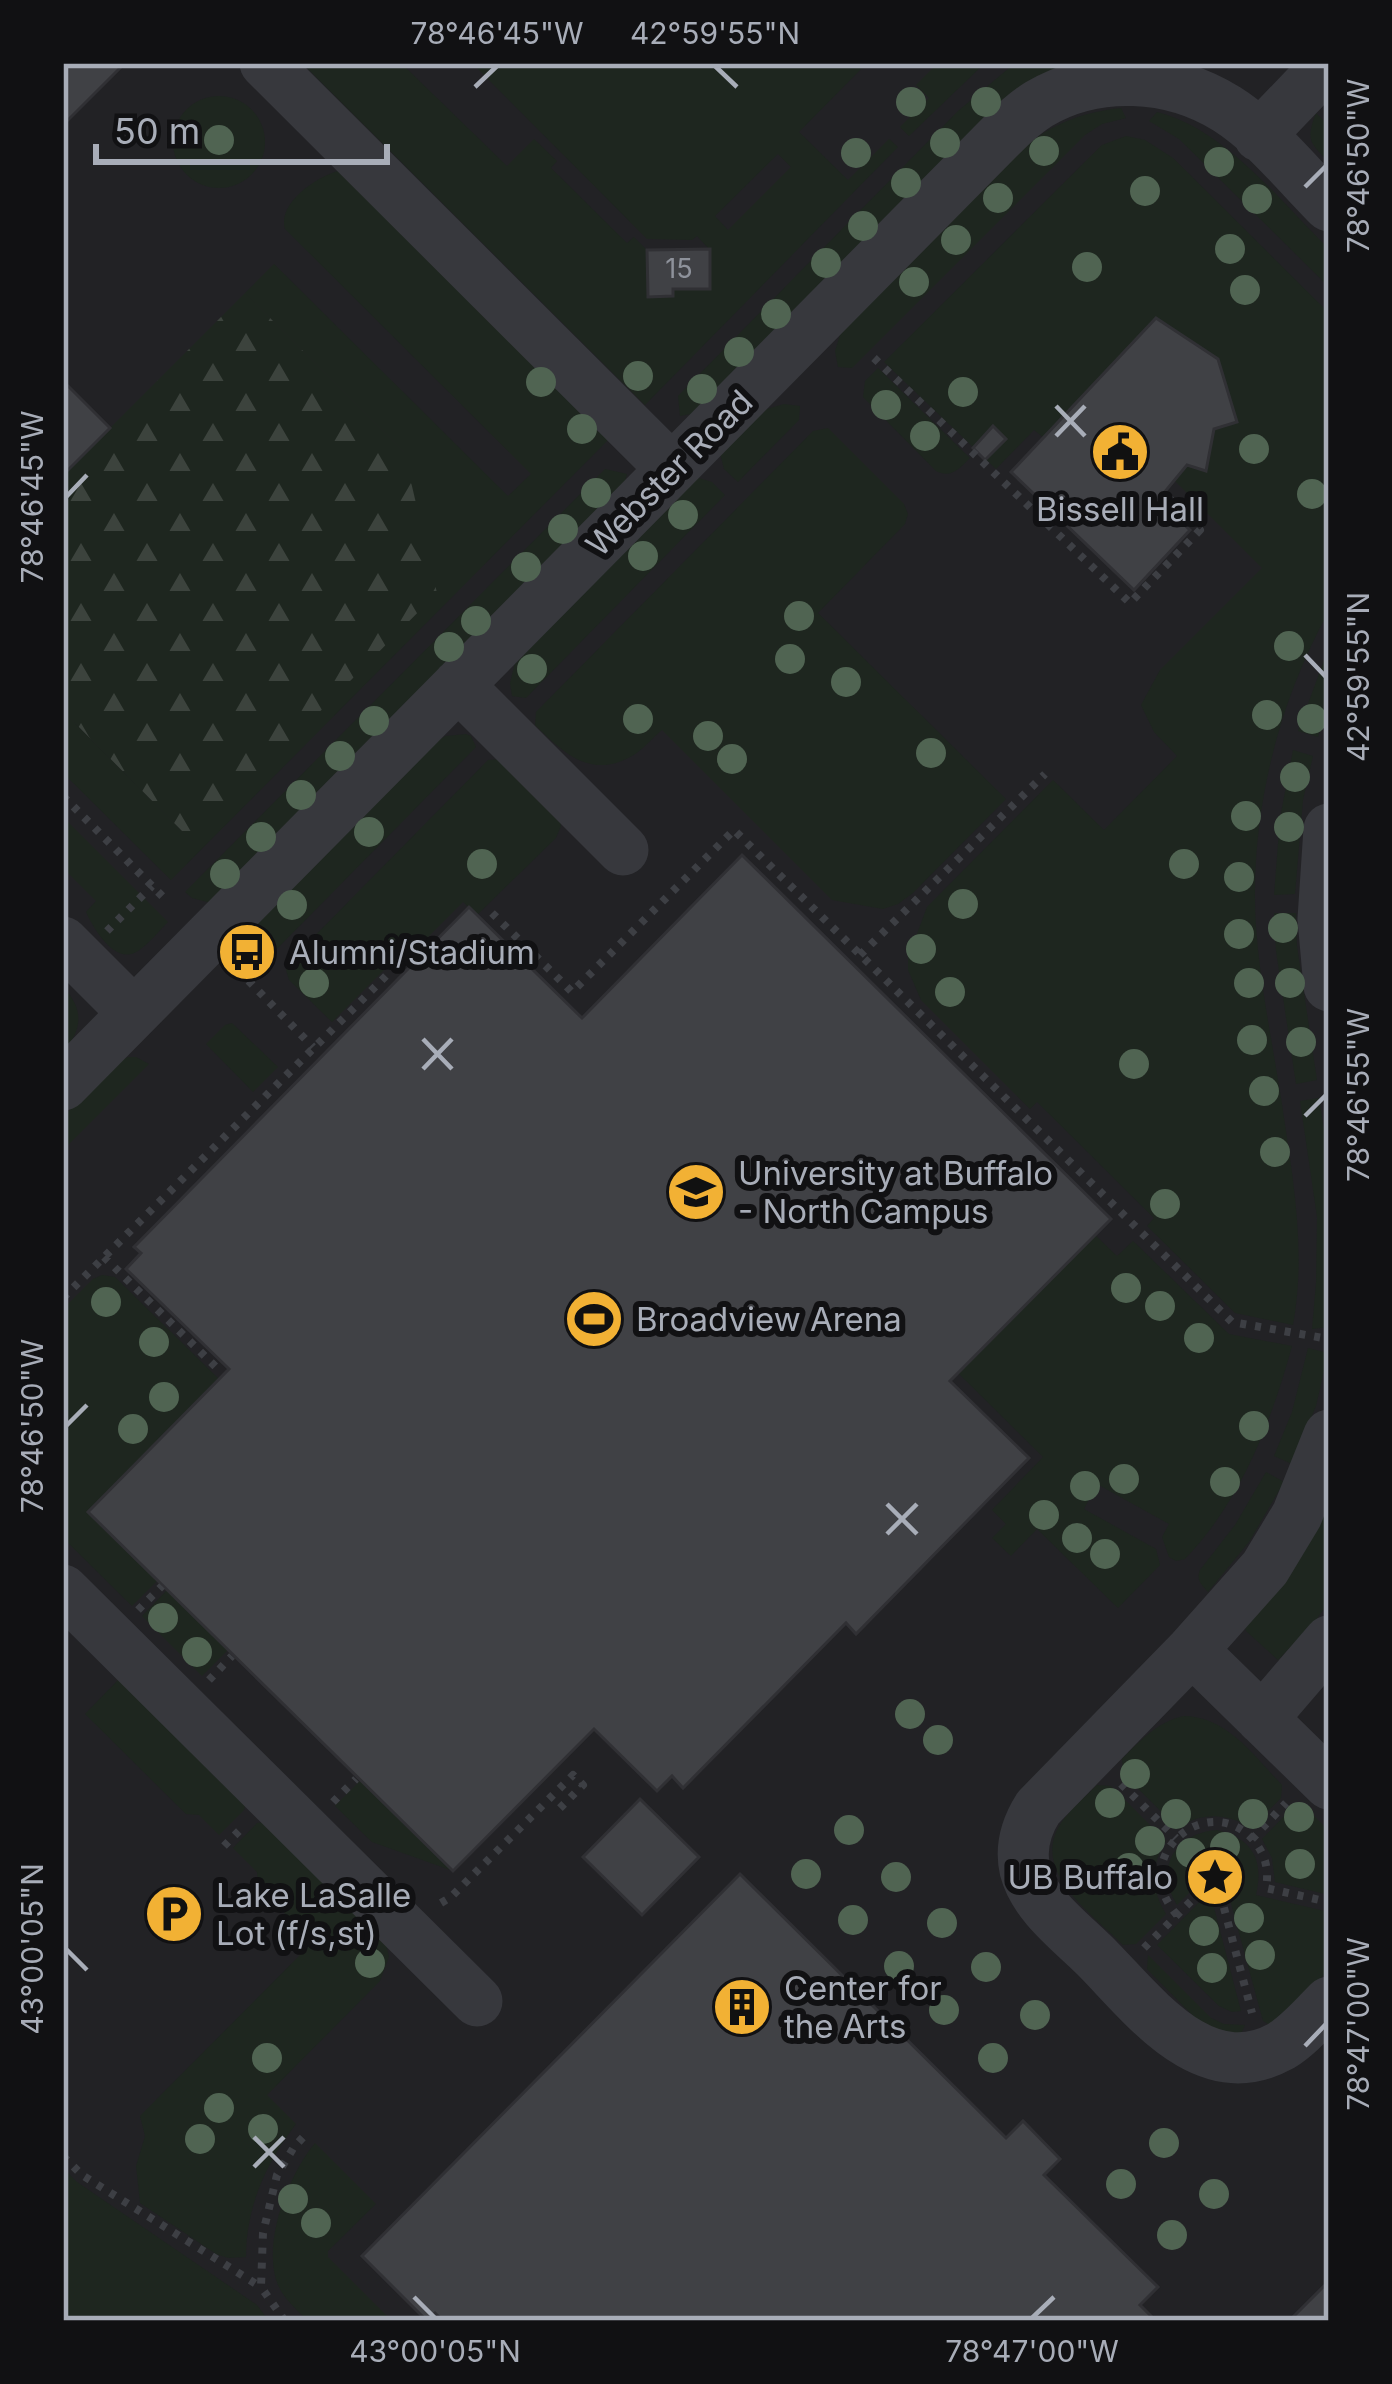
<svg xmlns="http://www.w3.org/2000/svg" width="1392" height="2384" font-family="Inter,sans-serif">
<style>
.built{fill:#222225}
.green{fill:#1e261f;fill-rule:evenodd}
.forest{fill:url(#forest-firs)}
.building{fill:#404145;stroke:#303034;stroke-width:3}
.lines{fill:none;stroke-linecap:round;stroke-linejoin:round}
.path{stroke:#3d3f44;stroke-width:8;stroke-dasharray:6 9;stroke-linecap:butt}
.minor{stroke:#37383d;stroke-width:51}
.tree{fill:#506452}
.ticks{fill:none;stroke:#a8adb8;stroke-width:4.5}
.labels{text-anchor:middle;stroke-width:12;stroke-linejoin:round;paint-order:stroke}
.number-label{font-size:27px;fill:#8e929b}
.street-label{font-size:33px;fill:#a8adb8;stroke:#111113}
.poi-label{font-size:33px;fill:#a8adb8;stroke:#111113;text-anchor:start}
.neatline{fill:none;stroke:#a8adb8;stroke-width:4.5}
.ticks-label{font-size:30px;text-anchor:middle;fill:#a8adb8}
</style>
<defs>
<pattern id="forest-firs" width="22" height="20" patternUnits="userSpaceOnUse" patternTransform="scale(3)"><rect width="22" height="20" fill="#1e261f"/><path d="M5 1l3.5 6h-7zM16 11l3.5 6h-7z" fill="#3c433d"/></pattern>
</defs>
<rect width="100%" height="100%" fill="#161618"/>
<path class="built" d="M63 63H1329V2321H63Z"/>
<path class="green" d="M302 63H401L507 166 534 139 557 161 551 168 627 243 634 237 647 250 649 297 673 296V289H710L709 249 697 236 692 240 647 239 472 63H867L799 132 848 180 889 139 898 147 645 405ZM778 154 791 167 728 230 715 216Z
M938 63H985L909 136 900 127 929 98 916 85Z
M1015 63H1069L1032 82 696 413 680 416 678 396 958 111Z
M173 142a46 46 0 1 1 92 0a46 46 0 1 1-92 0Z
M1121 108 1126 118 1102 124 1085 135 852 368 838 367 835 351 841 332 1028 143C1058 122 1084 112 1121 108Z
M1157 112C1225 129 1280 201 1329 249V287L1179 139 1149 121Z
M1316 113 1329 126V162C1309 142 1306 140 1316 113Z
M1126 136 1145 140 1173 158 1329 313V611C1277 704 1249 819 1256 927 1260 984 1272 1041 1281 1098 1292 1173 1307 1249 1293 1325L1235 1313 1147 1226 1154 1218 1037 1102 1030 1109 921 1000 908 970V958L927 907 1053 780 1104 830 1177 756 1154 732 1141 705 1160 670 1262 568 1174 480 1187 465 1206 471 1214 429 1237 422 1218 360 1044 438 1034 430 996 469 884 362 1102 145Z
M342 170 615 433 171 880 63 773V711L192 841 404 452 245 293 274 264 508 496 531 474 285 229C277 203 318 175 342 170Z
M878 368 970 458C960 468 951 479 936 471L863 397 865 381Z
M784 404 800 406 799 420 738 482 724 469 720 453 767 409Z
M828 428 904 504 908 514 905 524 818 613 1006 799 913 893 898 904 883 909 832 900 662 730C652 738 643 750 632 756 590 780 563 752 535 725L536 712 813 431Z
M605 469 627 474 624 485 211 903 192 898 185 892Z
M695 477 712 482 725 495 526 698 512 696 510 683 515 663Z
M1326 655 1329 657V702L1318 737 1298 731Z
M466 734 471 736 476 747 268 958 243 935 434 742 446 736Z
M1293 750 1313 756 1303 800 1295 894 1274 895 1280 818Z
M502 759 560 820 561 826 556 838 477 915 463 902 414 951 406 944 388 962 389 965 332 1022 289 980 286 970 289 962 488 760Z
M63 817 168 922C159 931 149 944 138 951 115 966 94 929 86 912L96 901 63 868Z
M1274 913H1296L1297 946 1317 1080 1296 1084 1276 951Z
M63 987C85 1010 82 1030 63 1053Z
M232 1023 278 1067 253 1092 206 1044 225 1025Z
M128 1057H136L149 1064 63 1150V1117L116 1063Z
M1319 1098 1329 1162V1327L1312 1329 1316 1283 1317 1217 1300 1101Z
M1095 1235 1117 1256 1133 1241 1229 1334 1292 1346C1271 1423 1241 1501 1185 1559L1176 1561 1169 1557 1162 1537 1169 1524 1097 1484 1084 1509 1156 1549 1160 1565 1118 1608 1037 1529 1011 1556 992 1538 1006 1524 992 1510 1043 1457 958 1373Z
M102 1275 115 1277 219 1379 89 1511 158 1580 132 1606 63 1538V1309L93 1279Z
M1308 1348 1328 1353 1316 1406 1292 1464 1274 1456 1292 1412Z
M1266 1472 1284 1482 1249 1542 1208 1592C1201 1584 1196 1580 1200 1570L1235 1525Z
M1329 1500V1602L1313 1624 1278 1660 1246 1631 1245 1626Z
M167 1590 228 1650 202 1676 142 1616Z
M119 1679 246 1802 244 1810 219 1835 199 1815 186 1814 85 1714Z
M1183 1716C1227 1716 1254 1756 1282 1785L1281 1798 1251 1828C1227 1813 1202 1812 1178 1828L1123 1774 1122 1759C1141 1740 1156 1723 1183 1716Z
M361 1780 453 1871 372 1842 335 1806Z
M1097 1785 1111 1786 1166 1841C1150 1866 1151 1889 1166 1914L1136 1944 1123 1945C1091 1913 1027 1870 1063 1820 1073 1807 1086 1796 1097 1785Z
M1304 1806 1329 1831V1895L1275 1882 1272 1858 1262 1839 1292 1808Z
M266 1822 386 1944 389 1957 380 1981 267 2095 296 2124C266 2163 246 2207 246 2257L228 2258 216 2254 140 2203 136 2166 145 2136 140 2116 313 1942 258 1886 257 1872 233 1848 257 1823Z
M1217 1830C1253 1839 1264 1860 1256 1895L1329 1912V1970L1272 2026 1263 2021 1227 1889 1232 1877 1228 1866 1215 1860 1204 1864 1198 1876 1199 1883 1177 1905C1154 1868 1175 1833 1217 1830Z
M1207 1894 1211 1896 1241 2011 1232 2012 1219 2006 1157 1945Z
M1148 1955 1211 2018 1224 2024 1245 2025 1240 2036 1203 2026 1147 1969Z
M315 2143 376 2204 328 2251V2257L392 2321H308C297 2310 284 2299 278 2285 261 2244 289 2174 315 2143Z
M63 2168 77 2182 257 2305 269 2321H63Z"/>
<path class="forest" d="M245 293 404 452 437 593 192 841 63 711V475Z"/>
<path class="building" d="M63 63H125L63 125Z
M710 249V289H673V296L648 297 647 250Z
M1156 318 1218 359 1237 422 1214 429 1206 471 1187 465 1158 500 1190 530 1134 590 1011 472Z
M63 381 110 428 63 475Z
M993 426 1006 439 985 460 973 448Z
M742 855 1111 1219 950 1381 1029 1458 856 1634 846 1623 683 1788 672 1776 657 1791 594 1729 453 1871 88 1512 229 1369 126 1269 141 1253 134 1247 469 907 582 1018Z
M640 1799 699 1857 642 1915 583 1857Z
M740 1874 1006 2138 1023 2121 1060 2159 1044 2175 1158 2287 1140 2305 1156 2321H443L435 2313 427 2321 362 2256Z
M1329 2281V2321H1289Z"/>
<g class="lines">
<path class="path" d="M874 358 1130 603 1200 530 1164 493
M63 796 166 900
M492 913 572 992 734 830 1232 1322 1329 1339
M107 931 152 886
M860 955 1045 774
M238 970 313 1047
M104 1257 221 1372
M63 1298 398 964
M138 1610 162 1586
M209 1680 232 1656
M1121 1784 1176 1838
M333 1802 356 1779
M1252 1839 1286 1803
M224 1846 244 1826
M1220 1893 1252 2013
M441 1903 451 1897 573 1775 583 1785 559 1809
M1177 1915C1125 1856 1210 1787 1255 1842 1266 1856 1269 1871 1266 1888L1329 1902
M1144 1948 1203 1889
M63 2156 82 2175 261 2287
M285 2321 261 2287 263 2233 277 2175 294 2147 306 2134"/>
<path class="minor" d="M265 63 672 469
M1259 136 1329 63
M458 685 623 850
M1329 829 1323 919 1329 986
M63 942 134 1013
M63 1085 1003 134C1014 123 1026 112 1039 104 1097 70 1171 74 1227 109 1265 133 1297 174 1329 206
M1329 1435 1297 1515 1265 1568 1192 1650 1038 1808C1026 1827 1020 1848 1025 1870 1034 1905 1071 1932 1095 1956 1143 2004 1203 2089 1281 2046 1299 2035 1314 2017 1329 2002
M63 1590 477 2001
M1192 1650 1329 1784
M1262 1719 1329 1641"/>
</g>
<g class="tree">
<circle cx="911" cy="102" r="15"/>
<circle cx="986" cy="102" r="15"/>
<circle cx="219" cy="140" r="15"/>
<circle cx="945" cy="143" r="15"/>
<circle cx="1044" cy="151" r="15"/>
<circle cx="856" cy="153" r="15"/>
<circle cx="1219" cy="162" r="15"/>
<circle cx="906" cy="183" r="15"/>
<circle cx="1145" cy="191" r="15"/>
<circle cx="998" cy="198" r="15"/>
<circle cx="1257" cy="199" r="15"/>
<circle cx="863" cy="226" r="15"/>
<circle cx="956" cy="240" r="15"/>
<circle cx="1230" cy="249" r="15"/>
<circle cx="826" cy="263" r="15"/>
<circle cx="1087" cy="267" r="15"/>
<circle cx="914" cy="282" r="15"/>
<circle cx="1245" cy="290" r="15"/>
<circle cx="776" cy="314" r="15"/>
<circle cx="739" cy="352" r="15"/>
<circle cx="638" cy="376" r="15"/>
<circle cx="541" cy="382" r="15"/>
<circle cx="702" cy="389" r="15"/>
<circle cx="963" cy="392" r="15"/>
<circle cx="886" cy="405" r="15"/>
<circle cx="582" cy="429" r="15"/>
<circle cx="925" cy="436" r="15"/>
<circle cx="1254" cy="449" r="15"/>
<circle cx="596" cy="493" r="15"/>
<circle cx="1312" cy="494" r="15"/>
<circle cx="683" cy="515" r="15"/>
<circle cx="563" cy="529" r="15"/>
<circle cx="643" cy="556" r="15"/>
<circle cx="526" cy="567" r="15"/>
<circle cx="799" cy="616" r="15"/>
<circle cx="476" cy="621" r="15"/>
<circle cx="1289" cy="646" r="15"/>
<circle cx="449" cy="647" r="15"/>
<circle cx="790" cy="659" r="15"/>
<circle cx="532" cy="669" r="15"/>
<circle cx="846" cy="682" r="15"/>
<circle cx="1267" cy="715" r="15"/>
<circle cx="638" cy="719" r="15"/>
<circle cx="1312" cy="719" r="15"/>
<circle cx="374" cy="721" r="15"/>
<circle cx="708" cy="736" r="15"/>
<circle cx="931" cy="753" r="15"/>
<circle cx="340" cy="756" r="15"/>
<circle cx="732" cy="759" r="15"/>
<circle cx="1295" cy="777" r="15"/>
<circle cx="301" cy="795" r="15"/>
<circle cx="1246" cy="816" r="15"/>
<circle cx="1289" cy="827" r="15"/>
<circle cx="369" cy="832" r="15"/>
<circle cx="261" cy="837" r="15"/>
<circle cx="482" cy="864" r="15"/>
<circle cx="1184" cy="864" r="15"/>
<circle cx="225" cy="874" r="15"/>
<circle cx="1239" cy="877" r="15"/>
<circle cx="963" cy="904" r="15"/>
<circle cx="292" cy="905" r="15"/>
<circle cx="1283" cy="928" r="15"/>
<circle cx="1239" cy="934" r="15"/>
<circle cx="921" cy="949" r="15"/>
<circle cx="314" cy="983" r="15"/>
<circle cx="1249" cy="983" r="15"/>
<circle cx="1290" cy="983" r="15"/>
<circle cx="950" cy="992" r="15"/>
<circle cx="1252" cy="1040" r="15"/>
<circle cx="1301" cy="1042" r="15"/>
<circle cx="1134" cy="1064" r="15"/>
<circle cx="1264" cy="1091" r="15"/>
<circle cx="1275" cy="1152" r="15"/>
<circle cx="1165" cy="1204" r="15"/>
<circle cx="1126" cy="1288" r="15"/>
<circle cx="106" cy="1302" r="15"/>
<circle cx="1160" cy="1306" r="15"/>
<circle cx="1199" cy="1338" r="15"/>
<circle cx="154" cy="1342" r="15"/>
<circle cx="164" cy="1397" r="15"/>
<circle cx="1254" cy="1426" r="15"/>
<circle cx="133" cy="1429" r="15"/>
<circle cx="1124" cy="1479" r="15"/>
<circle cx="1225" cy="1482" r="15"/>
<circle cx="1085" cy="1486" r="15"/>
<circle cx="1044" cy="1515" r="15"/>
<circle cx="1077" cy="1538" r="15"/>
<circle cx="1105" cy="1554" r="15"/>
<circle cx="163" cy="1618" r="15"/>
<circle cx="197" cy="1652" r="15"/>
<circle cx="910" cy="1714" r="15"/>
<circle cx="938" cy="1740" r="15"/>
<circle cx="1135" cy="1774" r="15"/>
<circle cx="1110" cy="1803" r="15"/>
<circle cx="1176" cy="1814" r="15"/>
<circle cx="1253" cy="1814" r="15"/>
<circle cx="1299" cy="1817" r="15"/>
<circle cx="849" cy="1830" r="15"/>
<circle cx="1150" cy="1841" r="15"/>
<circle cx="1225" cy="1847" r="15"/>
<circle cx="1191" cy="1853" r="15"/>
<circle cx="1300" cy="1864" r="15"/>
<circle cx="1129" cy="1868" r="15"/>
<circle cx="806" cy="1874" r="15"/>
<circle cx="896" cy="1877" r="15"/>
<circle cx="1249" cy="1918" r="15"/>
<circle cx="853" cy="1920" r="15"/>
<circle cx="942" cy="1923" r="15"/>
<circle cx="1204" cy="1931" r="15"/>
<circle cx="1260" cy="1955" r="15"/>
<circle cx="370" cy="1963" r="15"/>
<circle cx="899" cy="1966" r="15"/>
<circle cx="986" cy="1967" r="15"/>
<circle cx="1212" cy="1968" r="15"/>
<circle cx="944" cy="2010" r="15"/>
<circle cx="1035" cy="2015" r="15"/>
<circle cx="267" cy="2058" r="15"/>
<circle cx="993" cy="2058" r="15"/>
<circle cx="219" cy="2108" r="15"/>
<circle cx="263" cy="2129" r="15"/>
<circle cx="200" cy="2139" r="15"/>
<circle cx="1164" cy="2143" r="15"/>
<circle cx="1121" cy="2184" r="15"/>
<circle cx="1214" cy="2194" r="15"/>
<circle cx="293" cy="2199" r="15"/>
<circle cx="316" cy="2223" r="15"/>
<circle cx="1172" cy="2235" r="15"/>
</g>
<path class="ticks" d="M715 66 737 87M475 87 497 66M1305 187 1326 166M1056 406 1085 436M1056 436 1085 406M66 497 87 475M1305 655 1326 677M423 1039 452 1069M423 1069 452 1039M1305 1116 1326 1095M66 1426 87 1405M887 1504 917 1534M887 1534 917 1504M66 1949 87 1970M1305 2046 1326 2024M254 2137 284 2167M254 2167 284 2137M414 2297 435 2318M1032 2318 1054 2297"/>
<defs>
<g id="civic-disc" transform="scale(3)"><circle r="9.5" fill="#f2b134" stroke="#111113"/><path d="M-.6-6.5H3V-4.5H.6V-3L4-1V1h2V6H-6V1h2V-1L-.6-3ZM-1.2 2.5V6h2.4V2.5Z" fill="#111"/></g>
<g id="bus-disc" transform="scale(3)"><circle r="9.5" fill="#f2b134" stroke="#111113"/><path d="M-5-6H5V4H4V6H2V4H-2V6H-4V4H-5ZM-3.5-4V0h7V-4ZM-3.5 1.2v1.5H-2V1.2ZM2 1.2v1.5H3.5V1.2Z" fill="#111"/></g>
<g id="university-disc" transform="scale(3)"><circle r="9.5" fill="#f2b134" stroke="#111113"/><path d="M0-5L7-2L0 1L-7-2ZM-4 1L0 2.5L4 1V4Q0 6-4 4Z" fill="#111"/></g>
<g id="stadium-disc" transform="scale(3)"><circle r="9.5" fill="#f2b134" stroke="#111113"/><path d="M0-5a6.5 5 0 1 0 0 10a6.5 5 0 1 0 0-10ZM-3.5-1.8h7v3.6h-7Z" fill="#111"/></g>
<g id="sight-disc" transform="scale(3)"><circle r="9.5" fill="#f2b134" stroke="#111113"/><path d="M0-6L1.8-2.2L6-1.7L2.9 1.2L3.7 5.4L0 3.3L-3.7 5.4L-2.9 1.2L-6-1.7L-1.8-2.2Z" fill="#111"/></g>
<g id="parking-disc" transform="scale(3)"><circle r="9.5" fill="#f2b134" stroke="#111113"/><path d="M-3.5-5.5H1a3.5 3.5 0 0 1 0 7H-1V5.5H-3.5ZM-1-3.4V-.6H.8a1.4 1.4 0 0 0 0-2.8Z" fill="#111"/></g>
<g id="building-disc" transform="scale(3)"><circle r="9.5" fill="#f2b134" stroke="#111113"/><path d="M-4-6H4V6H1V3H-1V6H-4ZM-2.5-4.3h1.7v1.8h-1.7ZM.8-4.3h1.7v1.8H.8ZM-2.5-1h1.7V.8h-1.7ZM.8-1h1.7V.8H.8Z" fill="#111"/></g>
</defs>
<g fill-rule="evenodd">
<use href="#civic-disc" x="1120" y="452"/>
<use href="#bus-disc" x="247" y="952"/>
<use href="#university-disc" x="696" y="1192"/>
<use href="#stadium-disc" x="594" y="1319"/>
<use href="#sight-disc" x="1215" y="1877"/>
<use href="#parking-disc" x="174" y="1914"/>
<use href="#building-disc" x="742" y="2007"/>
</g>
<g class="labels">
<g class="number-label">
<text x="679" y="278">15</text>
</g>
<g class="street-label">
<text transform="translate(669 473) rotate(-45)" y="12">Webster Road</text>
</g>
<g class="poi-label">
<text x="1120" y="521" text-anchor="middle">Bissell Hall</text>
<text x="289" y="964">Alumni/Stadium</text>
<text x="738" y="1185">University at Buffalo<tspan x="738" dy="38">- North Campus</tspan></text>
<text x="636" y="1331">Broadview Arena</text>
<text x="1173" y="1889" text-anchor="end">UB Buffalo</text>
<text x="216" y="1907">Lake LaSalle<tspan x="216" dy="38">Lot (f/s,st)</tspan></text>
<text x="784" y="2000">Center for<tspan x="784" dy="38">the Arts</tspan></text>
</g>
</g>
<rect width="1392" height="2384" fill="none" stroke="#111113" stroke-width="132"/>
<path d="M96 144v18h291v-18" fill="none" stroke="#a8adb8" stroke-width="6"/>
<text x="114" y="144" font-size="36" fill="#a8adb8" stroke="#111113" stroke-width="9" paint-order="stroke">50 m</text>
<rect x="66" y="66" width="1260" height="2252" class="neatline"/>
<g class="ticks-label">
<text x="497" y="44">78°46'45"W</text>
<text x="715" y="44">42°59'55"N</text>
<text transform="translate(1359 166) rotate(-90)" y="10">78°46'50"W</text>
<text transform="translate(33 497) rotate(-90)" y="10">78°46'45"W</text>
<text transform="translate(1359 677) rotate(-90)" y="10">42°59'55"N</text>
<text transform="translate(1359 1095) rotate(-90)" y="10">78°46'55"W</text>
<text transform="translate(33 1426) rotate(-90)" y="10">78°46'50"W</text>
<text transform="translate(33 1949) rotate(-90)" y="10">43°00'05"N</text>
<text transform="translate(1359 2024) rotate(-90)" y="10">78°47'00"W</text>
<text x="435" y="2362">43°00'05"N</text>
<text x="1032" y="2362">78°47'00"W</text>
</g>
</svg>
